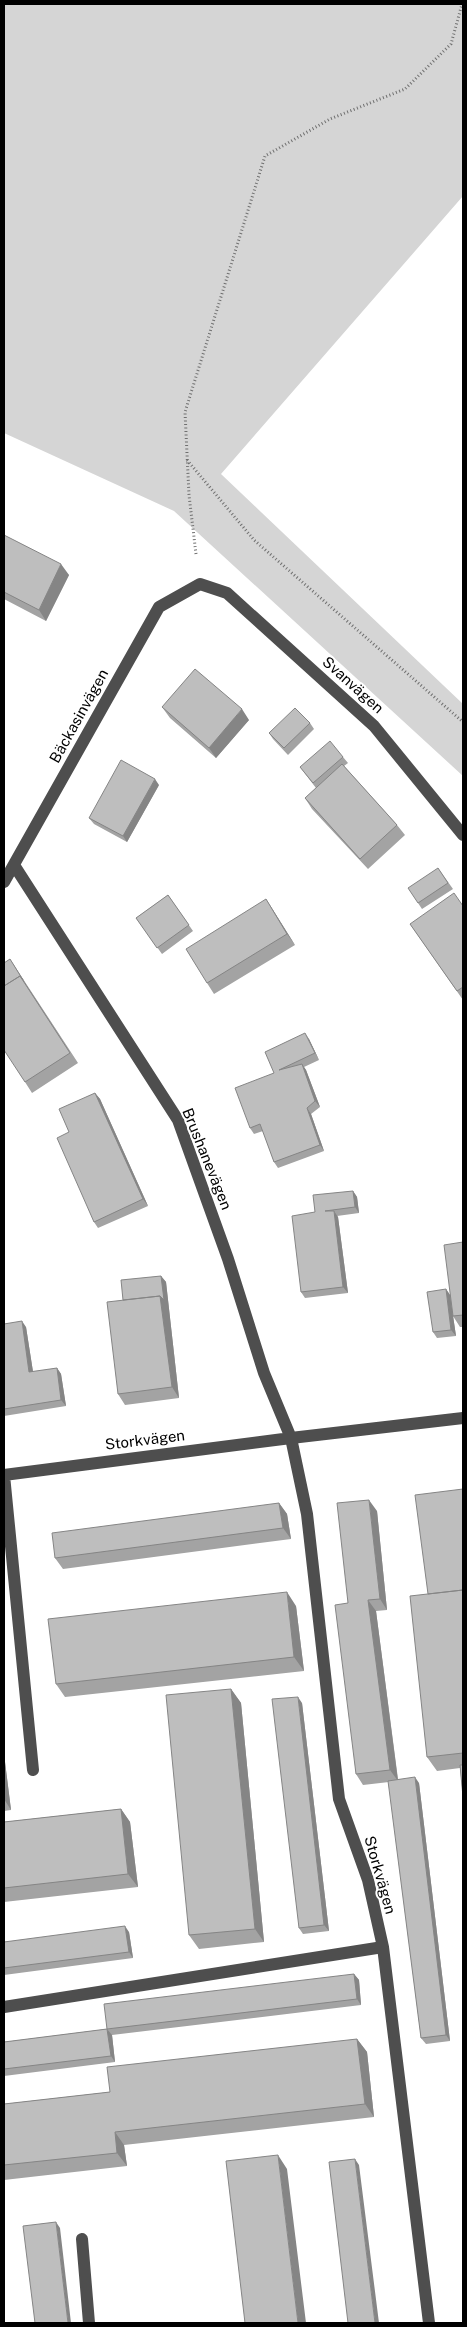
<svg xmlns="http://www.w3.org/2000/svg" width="467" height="2327" font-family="'Public Sans',sans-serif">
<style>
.green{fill:#d5d5d5}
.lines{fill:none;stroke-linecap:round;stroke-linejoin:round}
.path{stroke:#707070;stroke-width:3;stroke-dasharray:1 2.5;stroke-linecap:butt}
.minor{stroke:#4e4e4e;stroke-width:12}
.wall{fill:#a3a3a3}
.shaded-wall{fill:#858585}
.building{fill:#bebebe;stroke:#858585}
.labels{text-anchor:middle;stroke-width:4;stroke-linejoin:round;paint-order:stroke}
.street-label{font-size:15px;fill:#000;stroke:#fff}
</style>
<rect width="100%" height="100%" fill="#fff"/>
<path class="green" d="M4 4H463V196L221 474 463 704V776L174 511 4 433Z"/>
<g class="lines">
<path class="path" d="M187 460 254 540 463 722
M196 554 189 495 185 412 265 156 330 119 405 89 451 44 462 4"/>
<path class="minor" d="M14 865 178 1120 228 1259 264 1373 291 1438 307 1514 339 1799 368 1880 383 1947 429 2323
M4 882 159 607 200 584 227 593 374 726 463 835
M4 1475 291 1438 463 1418
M4 1475 33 1770
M4 2007 383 1947
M82 2239 89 2323"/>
</g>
<path class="wall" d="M4 535 69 575 46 621 4 599Z
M162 707 249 720 216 758 170 718Z
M310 723 314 729 288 755 273 739 269 733Z
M343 757 348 763 344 766 397 825 405 835 368 869 312 809 305 798 316 788 300 767Z
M159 785 127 842 94 824 89 818Z
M438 868 453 889 422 909 418 903Z
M168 895 193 931 162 954 136 918Z
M266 899 273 910 295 945 214 994 207 983Z
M463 906V1000L410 924Z
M10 959 78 1063 32 1093 25 1082Z
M309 1039 319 1060 304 1067 306 1070 320 1107 311 1114 324 1151 278 1168 274 1162 263 1131 254 1134 250 1128 274 1073Z
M95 1093 100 1099 148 1206 98 1228 94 1222 69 1132Z
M353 1191 357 1197 359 1213 337 1216 338 1217 348 1293 305 1298 301 1292 315 1212Z
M463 1242V1327H460L453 1316 456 1336 437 1338 433 1332 446 1289 450 1295Z
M161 1276 166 1282 179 1398 125 1405 118 1394 123 1300Z
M4 1324 26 1327 33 1372 57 1368 61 1374 66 1406 4 1416Z
M463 1489V1797L460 1768 437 1771 427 1757Z
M279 1503 287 1514 291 1539 63 1569 55 1558Z
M377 1511 387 1610 376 1611 398 1779 419 1783 450 2041 426 2044 421 2038 389 1782 363 1785 356 1774 348 1603Z
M296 1606 304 1671 65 1697 56 1684Z
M231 1689 241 1703 264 1942 199 1949 189 1935Z
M302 1703 329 1931 303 1934 299 1928Z
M4 1754 11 1810 4 1811Z
M121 1809 130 1822 138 1887 4 1902V1822Z
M129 1932 133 1958 4 1975V1942Z
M354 1974 359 1980 361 2005 112 2035 115 2062 4 2076V2042L107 2029Z
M357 2039 367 2052 374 2117 124 2145 127 2166 4 2180V2104L110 2092Z"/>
<path class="shaded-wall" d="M61 564 69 575 46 621 39 610Z
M242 709 249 720 216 758 209 748Z
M155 779 159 785 127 842 123 836Z
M266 899 273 910 295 945 287 934Z
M10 959 27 986 78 1063 20 976Z
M305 1033 309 1039 319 1060 315 1053Z
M302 1064 306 1070 320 1107 315 1101Z
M95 1093 100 1099 148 1206 143 1199Z
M307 1108 311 1114 324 1151 320 1145Z
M353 1191 357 1197 359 1213 355 1207Z
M334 1211 338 1217 348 1293 343 1287Z
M161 1276 166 1282 179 1398 172 1387 160 1296Z
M446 1289 450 1295 456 1336 451 1330Z
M22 1321 26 1327 34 1378 29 1372Z
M57 1368 61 1374 66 1406 61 1400Z
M369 1500 377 1511 387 1610 380 1599Z
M279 1503 287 1514 291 1539 283 1528Z
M287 1592 296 1606 304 1671 294 1657Z
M368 1600 376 1611 398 1781 390 1770Z
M231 1689 241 1703 264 1942 255 1929Z
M298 1697 302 1703 329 1931 324 1925Z
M4 1754 11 1810 4 1799Z
M415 1777 419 1783 450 2041 446 2035Z
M121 1809 130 1822 138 1887 128 1874Z
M125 1926 129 1932 133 1958 129 1952Z
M354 1974 359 1980 361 2005 357 1999Z
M107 2029 112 2035 115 2062 111 2056Z
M357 2039 367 2052 374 2117 365 2104Z
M115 2132 124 2145 127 2166 117 2153Z
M278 2155 287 2169 306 2323H298Z
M355 2159 359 2165 379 2323H375Z
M56 2222 60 2228 71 2323H68Z"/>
<path class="building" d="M4 535 61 564 39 610 4 592Z
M195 669 242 709 209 748 162 707Z
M295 708 310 723 284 748 269 733Z
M330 741 343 757 313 783 300 767Z
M121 760 155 779 123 836 89 818Z
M342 764 397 825 360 859 305 798Z
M438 868 448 883 418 903 408 888Z
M454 893 463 906V987L457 991 410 924Z
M168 895 189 925 157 948 136 918Z
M266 899 287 934 207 983 186 949Z
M10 959 23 980 20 976 4 986V963Z
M20 976 70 1053 25 1082 4 1050V986Z
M305 1033 315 1053 279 1070 302 1064 315 1101 307 1108 320 1145 274 1162 260 1124 250 1128 235 1088 274 1073 265 1052Z
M95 1093 143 1199 94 1222 57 1138 69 1132 59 1109Z
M353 1191 355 1207 325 1211H334L343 1287 301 1292 292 1216 315 1212 313 1195Z
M463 1242V1315L453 1316 444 1245Z
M161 1276 164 1300 160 1296 123 1300 121 1280Z
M446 1289 451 1330 433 1332 427 1292Z
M160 1296 172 1387 118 1394 107 1302Z
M22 1321 29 1372 57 1368 61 1400 4 1409V1324Z
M463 1489V1590L428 1594 415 1495Z
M369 1500 380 1599 368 1600 390 1770 356 1774 335 1605 348 1603 337 1503Z
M279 1503 283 1528 55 1558 52 1533Z
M463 1590V1753L427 1757 410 1596Z
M287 1592 294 1657 56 1684 48 1619Z
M231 1689 255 1929 189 1935 166 1695Z
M298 1697 324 1925 299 1928 272 1699Z
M460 1765H463V1797Z
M415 1777 446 2035 421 2038 388 1781Z
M121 1809 128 1874 4 1888V1822Z
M125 1926 129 1952 4 1968V1942Z
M354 1974 357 1999 107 2029 104 2004Z
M107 2029 111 2056 4 2069V2042Z
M357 2039 365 2104 115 2132 117 2153 4 2165V2104L110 2092 107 2067Z
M278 2155 298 2323H245L226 2161Z
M355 2159 375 2323H348L329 2162Z
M56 2222 68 2323H35L23 2226Z"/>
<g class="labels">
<g class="street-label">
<text transform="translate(353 685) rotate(42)" y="5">Svanvägen</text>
<text transform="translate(79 716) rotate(-61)" y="5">Bäckasinvägen</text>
<text transform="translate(207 1159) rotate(68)" y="5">Brushanevägen</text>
<text transform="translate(145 1440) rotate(-7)" y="5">Storkvägen</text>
<text transform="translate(380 1875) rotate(74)" y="5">Storkvägen</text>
</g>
</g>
<rect width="467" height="2327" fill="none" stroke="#000000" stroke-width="10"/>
</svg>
